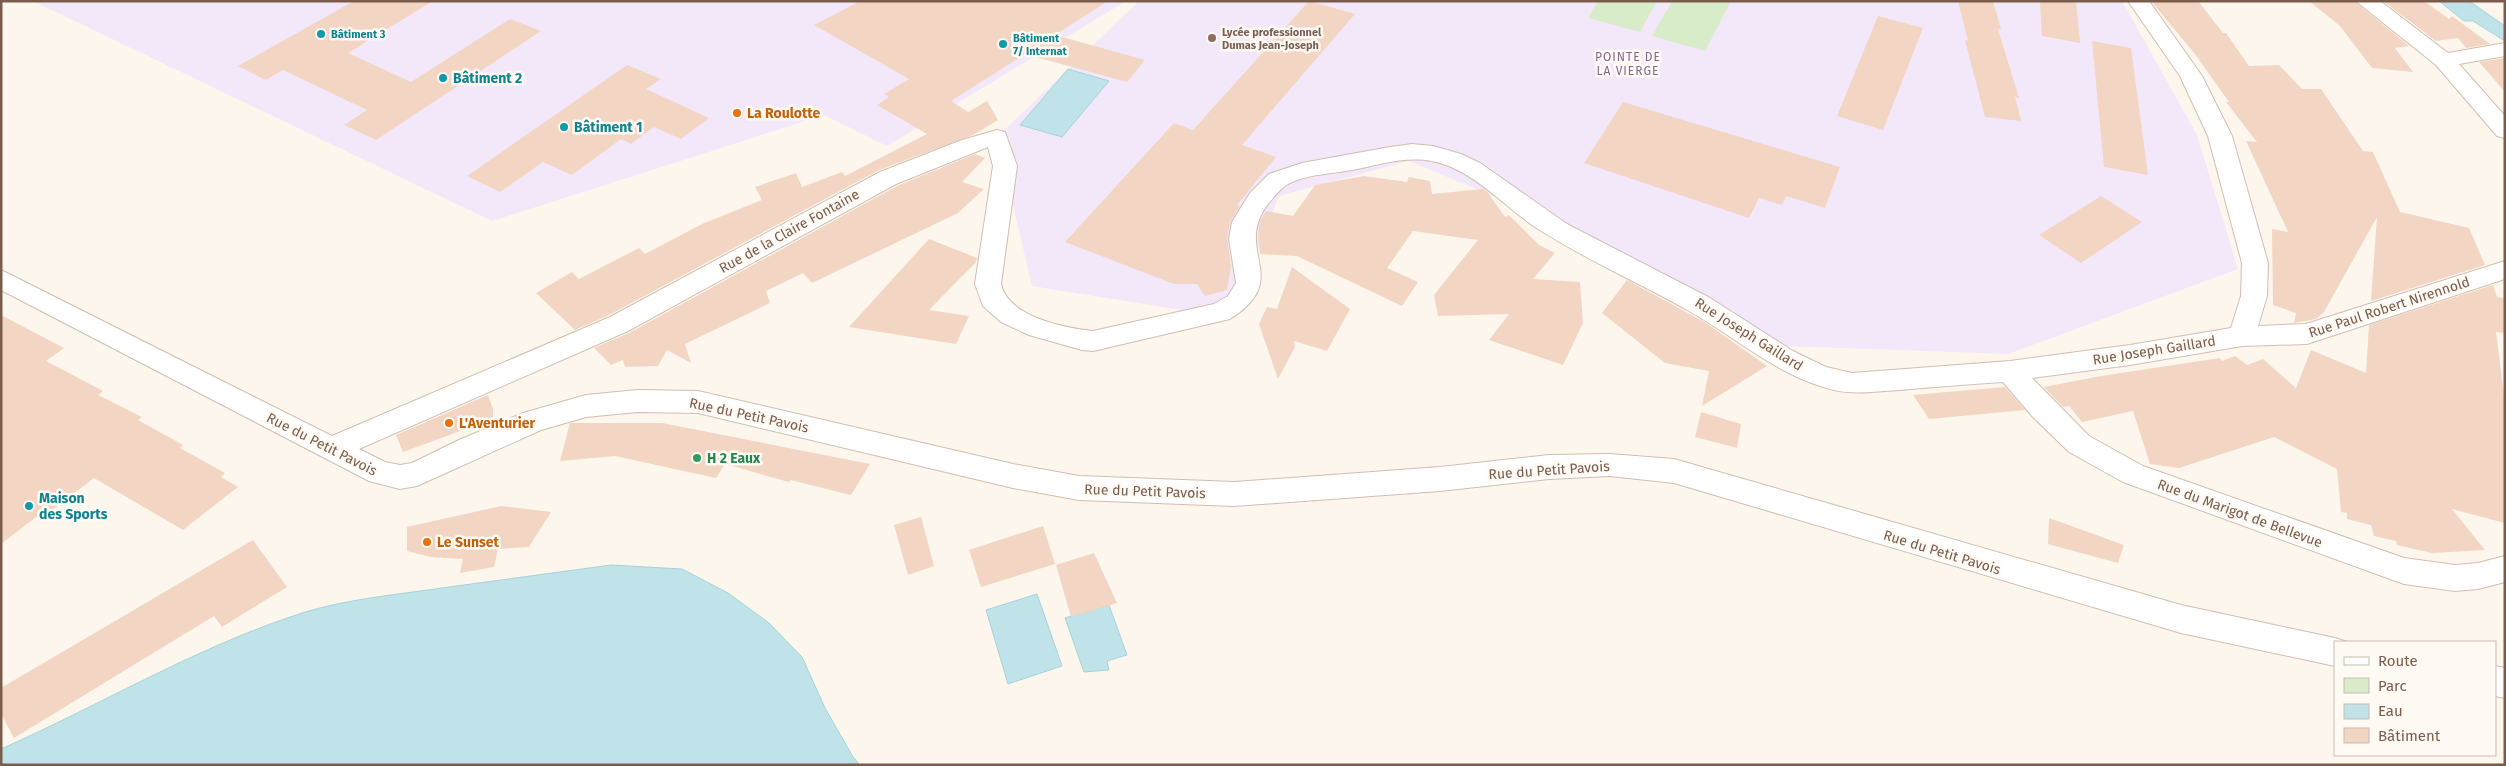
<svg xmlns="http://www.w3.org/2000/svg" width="2506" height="766" font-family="'Fira Sans',sans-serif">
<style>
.education{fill:#f3e8fa}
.green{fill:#d8ecc9}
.water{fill:#bfe3e8;stroke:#a5d3da}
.building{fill:#f3d5c3}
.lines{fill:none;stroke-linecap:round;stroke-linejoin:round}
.minor-casing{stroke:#d1beb0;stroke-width:2}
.minor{fill:#fff;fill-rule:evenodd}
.culture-dot{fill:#0f9aa8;stroke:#fffaf3;stroke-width:2}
.education-dot{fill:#8d6e63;stroke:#fffaf3;stroke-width:2}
.food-dot{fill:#e8710a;stroke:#fffaf3;stroke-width:2}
.leisure-dot{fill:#2e9e5b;stroke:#fffaf3;stroke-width:2}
.labels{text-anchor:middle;stroke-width:5;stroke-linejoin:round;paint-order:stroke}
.far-education-label{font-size:11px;font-weight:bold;fill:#785e54;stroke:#fffaf3;text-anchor:start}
.far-culture-label{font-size:11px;font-weight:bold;fill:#0d838f;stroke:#fffaf3;text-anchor:start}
.far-neighbourhood-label{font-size:12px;letter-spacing:1px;fill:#846695;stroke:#fffaf3}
.culture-label{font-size:14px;font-weight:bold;fill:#0d838f;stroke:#fffaf3;text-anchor:start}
.food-label{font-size:14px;font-weight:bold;fill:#c56008;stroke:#fffaf3;text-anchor:start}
.street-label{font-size:14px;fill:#7a5c4d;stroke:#fffaf3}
.leisure-label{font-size:14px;font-weight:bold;fill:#27864d;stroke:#fffaf3;text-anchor:start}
</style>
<rect width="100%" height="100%" fill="#fdf6ec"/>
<path class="education" d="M33 1H1126L887 146 824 115 492 221Z
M1139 1H2122L2197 135 2238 269 2008 354 1786 346 1543 217 1409 161 1279 196 1231 318 1032 286 997 137Z"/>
<path class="green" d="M1598 1H1657L1640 32 1588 18Z
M1672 1H1731L1705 51 1652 36Z"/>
<path class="water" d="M2439 1H2469L2505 26V41L2473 21H2464Z
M1068 69 1109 81 1062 137 1020 125Z
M611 565 682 569 728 593 769 623 802 657 825 708 853 757 860 765H1V749C98 706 190 651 290 617 332 602 376 597 420 591 484 582 547 574 611 565Z
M1037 594 1062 666 1008 684 986 610Z
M1109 605 1127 655 1107 661 1109 670 1084 672 1065 618Z"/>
<path class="building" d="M354 1H433L348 53 411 82 510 19 541 31 376 140 344 125 367 110 283 70 266 80 238 66Z
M860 1H1108L1055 35 1145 60 1127 82 1025 54 951 101 968 112 987 101 998 120 973 135 879 170 609 315 575 330 536 293 572 272 579 279 639 248 645 254 702 224 762 200 755 187 796 173 802 187 842 172 845 176 927 134 877 105 889 97 884 94 909 79 814 25Z
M1309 1 1355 14 1242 145 1276 157 1237 205 1240 206 1230 222 1227 239 1231 266 1227 290 1205 296 1197 284H1174L1065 242 1174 123 1193 130Z
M1958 1H1993L2001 29H1998L2019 98 2015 97 2021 121 1985 117 1965 40 1968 41Z
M2040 1H2076L2080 43 2042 36Z
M2151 1H2198L2223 33H2226L2249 66 2279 65 2302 89H2321L2363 151 2373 152 2400 212 2469 228 2485 265 2371 301 2377 217 2324 312 2316 319 2294 323 2296 313 2273 305 2272 229 2288 232 2246 141 2257 142 2226 102H2229L2195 54Z
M2309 1H2354L2409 46 2395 48 2413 72 2372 68 2340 26Z
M2383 1H2424L2449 19 2452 16 2490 44 2466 48 2458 38 2436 41Z
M1878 16 1923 28 1883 130 1837 116Z
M2092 41 2131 48 2148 175 2104 167Z
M2505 58V92L2479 62Z
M627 65 661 79 646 89 709 118 681 139 654 127 631 144 621 139 572 175 543 162 500 192 467 176Z
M1623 102 1840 167 1825 208 1786 196 1782 205 1759 198 1749 218 1584 163Z
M975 154 985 158 962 182 984 189 958 213 812 283 803 273 766 291 770 303 685 344 691 363 667 350 658 366 625 367 623 360 611 365 594 348 629 333 897 186Z
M1364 176 1407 182 1409 177 1430 181 1432 194 1483 189 1488 193 1505 217 1509 215 1539 245 1555 253 1533 279 1580 282 1583 323 1563 365 1489 340 1509 314 1438 316 1434 295 1478 240 1413 231 1387 268 1418 282 1402 306 1297 256 1260 254 1258 236 1260 221 1266 211 1293 216 1315 185Z
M2101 196 2142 222 2081 263 2039 235Z
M929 239 977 258 976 262 929 310 969 316 956 344 849 327Z
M1292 267 1350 309 1327 351 1294 341 1295 347 1278 379 1259 324 1267 307 1277 309Z
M1627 280 1706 323 1767 366 1702 406 1709 371 1665 363 1602 313Z
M2493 285 2497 297 2505 298V333L2496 332 2505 405V523L2452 509 2485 550 2432 553 2397 545 2396 541 2374 536 2371 525 2347 519V513L2341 512 2337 469 2274 437 2179 468 2150 464 2133 411 2082 422 2069 406 2063 407 2044 387 2101 376 2220 358 2222 361 2235 356 2247 365 2263 359 2296 388 2311 350 2366 373 2369 325Z
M1 315 64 348 46 361 103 391 98 395 142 417 138 420 183 445 180 448 225 473 221 477 238 487 183 530 94 478 48 513 44 511 1 544Z
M2005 387 2025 410 1929 419 1913 395Z
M488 395 493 409V419L403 452 396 435Z
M1701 412 1741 424 1737 448 1695 437Z
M570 423H662L870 464 851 495 791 480 789 482 725 464 716 478 615 456 560 461Z
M501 506 551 512 529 547 498 549 494 567 460 573 463 559 431 557 407 551V527Z
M921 517 934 566 908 575 894 525Z
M2049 518 2124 545 2118 563 2048 544Z
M1043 526 1055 564 981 587 969 550Z
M253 540 287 587 222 627 214 616 14 738 1 714V688Z
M1094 553 1117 603 1071 617 1056 565Z"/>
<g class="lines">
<g class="minor-casing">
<path id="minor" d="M2128 1H2149L2202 76 2232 136 2268 263 2267 296 2258 326 2306 324 2505 261V279L2307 344 2242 346 2130 365 2032 378 2089 436 2143 466 2404 558 2455 565 2478 563 2505 556V582L2478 589 2455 591 2404 584 2123 482 2069 452 2032 416 2003 382C1969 384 1934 387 1899 390 1877 391 1855 395 1834 390 1779 377 1737 338 1689 311 1638 282 1584 259 1535 227 1503 205 1472 169 1432 161 1405 156 1378 165 1352 170 1331 174 1307 174 1288 184 1280 189 1274 197 1268 204 1232 251 1294 279 1230 319L1093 351 1082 350 1029 335 1001 322 983 306 975 284 993 166 988 147 896 184 628 331 359 449 385 462 400 465 412 463 459 440 523 413 586 395 637 390 698 391 1013 464 1079 476 1234 482 1440 467 1549 455 1610 454 1674 459 2181 605 2335 638 2347 642H2335V666L2181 633 1674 483 1610 476 1549 479 1440 491 1234 506 1079 500 1013 488 698 413 637 412 586 417 541 430 417 486 400 489 369 481 1 290V270L332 436 610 317 880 172 962 140 997 130 1005 132 1017 166 1001 284C1008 317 1064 328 1093 331L1214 304 1228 296 1236 283 1229 239 1232 222 1250 193 1269 174 1302 163 1390 147 1412 144 1433 146 1461 154 1480 163 1567 224 1710 298 1793 351 1826 367 1852 373 2010 361 2130 345 2231 328 2241 296 2242 263 2208 136 2180 76Z
M2356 1H2380L2448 53 2505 43V56L2459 64 2505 116V138L2497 136 2436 65Z
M2495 666 2505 668V698L2495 696Z"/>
</g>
<use href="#minor" class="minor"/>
</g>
<g class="culture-dot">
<circle cx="321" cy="34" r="5"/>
<circle cx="1003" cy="44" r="5"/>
<circle cx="443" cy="78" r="5"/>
<circle cx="564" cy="127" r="5"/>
<circle cx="29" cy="506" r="5"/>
</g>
<circle class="education-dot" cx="1212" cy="38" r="5"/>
<g class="food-dot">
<circle cx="737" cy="113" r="5"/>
<circle cx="449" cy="423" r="5"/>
<circle cx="427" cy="542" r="5"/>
</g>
<circle class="leisure-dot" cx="697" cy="458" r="5"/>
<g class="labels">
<g class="far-education-label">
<text x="1222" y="36">Lycée professionnel<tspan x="1222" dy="13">Dumas Jean-Joseph</tspan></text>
</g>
<g class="far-culture-label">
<text x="331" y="38">Bâtiment 3</text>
<text x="1013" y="42">Bâtiment<tspan x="1013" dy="13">7/ Internat</tspan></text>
</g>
<g class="far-neighbourhood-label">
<text x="1628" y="61">POINTE DE<tspan x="1628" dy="14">LA VIERGE</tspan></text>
</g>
<g class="culture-label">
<text x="453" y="83">Bâtiment 2</text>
<text x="574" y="132">Bâtiment 1</text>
<text x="39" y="503">Maison<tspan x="39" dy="16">des Sports</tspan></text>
</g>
<g class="food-label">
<text x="747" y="118">La Roulotte</text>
<text x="459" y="428">L'Aventurier</text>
<text x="437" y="547">Le Sunset</text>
</g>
<g class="street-label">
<text transform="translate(789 231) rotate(-29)" y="5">Rue de la Claire Fontaine</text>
<text transform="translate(2389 307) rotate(-18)" y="5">Rue Paul Robert Nirennold</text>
<text transform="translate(1749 334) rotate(32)" y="5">Rue Joseph Gaillard</text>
<text transform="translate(2154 350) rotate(-9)" y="5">Rue Joseph Gaillard</text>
<text transform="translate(749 415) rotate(12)" y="5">Rue du Petit Pavois</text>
<text transform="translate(322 444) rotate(27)" y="5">Rue du Petit Pavois</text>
<text transform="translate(1549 470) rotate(-4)" y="5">Rue du Petit Pavois</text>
<text transform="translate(1145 491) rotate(2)" y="5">Rue du Petit Pavois</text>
<text transform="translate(2240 513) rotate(20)" y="5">Rue du Marigot de Bellevue</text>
<text transform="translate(1942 552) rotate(17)" y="5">Rue du Petit Pavois</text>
</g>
<g class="leisure-label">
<text x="707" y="463">H 2 Eaux</text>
</g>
</g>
<rect width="2506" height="766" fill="none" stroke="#7a5c4d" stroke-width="5"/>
<rect x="2334" y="641" width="162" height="115" fill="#fffaf3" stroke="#cabbb1"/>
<rect x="2344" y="657" width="25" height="8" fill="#ffffff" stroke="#cabbb1"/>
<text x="2378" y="666" font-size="15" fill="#7a5c4d">Route</text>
<rect x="2344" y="678" width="25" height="15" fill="#d8ecc9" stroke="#cabbb1"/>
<text x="2378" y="691" font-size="15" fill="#7a5c4d">Parc</text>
<rect x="2344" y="704" width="25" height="15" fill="#bfe3e8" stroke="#cabbb1"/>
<text x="2378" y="716" font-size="15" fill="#7a5c4d">Eau</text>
<rect x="2344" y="728" width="25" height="15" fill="#f3d5c3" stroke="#cabbb1"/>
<text x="2378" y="741" font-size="15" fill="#7a5c4d">Bâtiment</text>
</svg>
